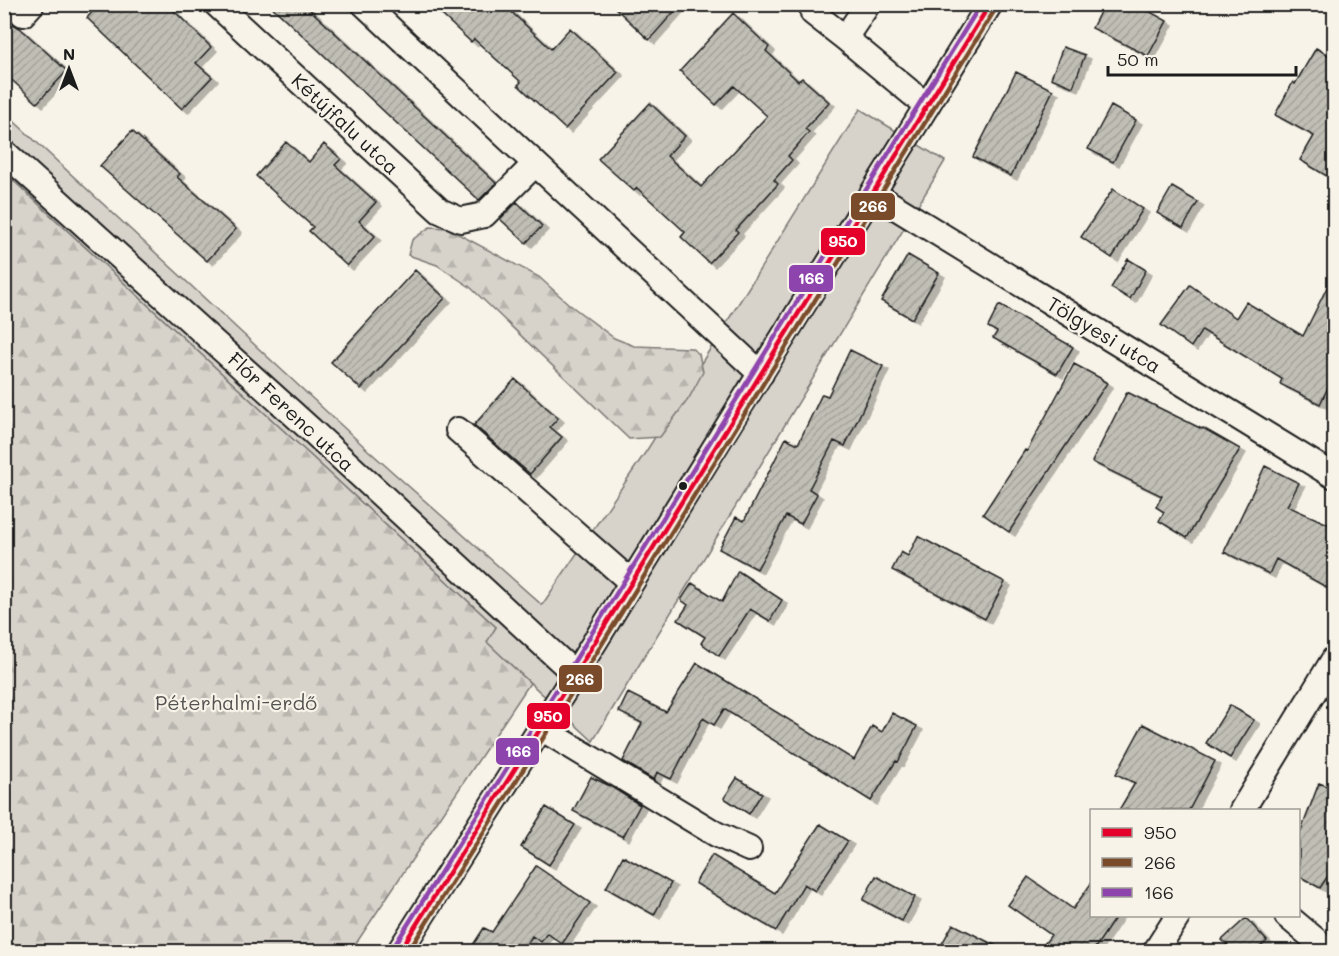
<svg xmlns="http://www.w3.org/2000/svg" width="1339" height="956" font-family="Mali,sans-serif">
<style>
.grass{fill:#d7d3cb;stroke:#7a7874;stroke-width:1.5}
.forest{fill:url(#forest-firs);stroke:#7a7874;stroke-width:1.5}
.building{fill:url(#building-hatch);stroke:#1c1c1c;stroke-width:1.5;filter:url(#shadow)}
.lines{fill:none;stroke-linecap:round;stroke-linejoin:round}
.minor-casing{stroke:#1c1c1c;stroke-width:28}
.minor{stroke:#f7f3e8;stroke-width:24}
.bus-1-casing{stroke:#f7f3e8;stroke-width:9}
.bus-2-casing{stroke:#f7f3e8;stroke-width:9}
.bus-3-casing{stroke:#f7f3e8;stroke-width:9}
.bus-1{stroke:#e4002b;stroke-width:4.5}
.bus-2{stroke:#7a4b2a;stroke-width:4.5}
.bus-3{stroke:#8e44ad;stroke-width:4.5}
.bus-dot{fill:#1c1c1c;stroke:#f7f3e8;stroke-width:2}
.labels{text-anchor:middle;stroke-width:4.5;stroke-linejoin:round;paint-order:stroke}
.street-label{font-size:20px;fill:#1c1c1c;stroke:#f7f3e8}
.park-label{font-size:20px;fill:#545351;stroke:#f7f3e8}
.line-badge{stroke:#f7f3e8;stroke-width:2}
.badge-label{font-size:16px;text-anchor:middle;font-weight:bold;fill:#fff}
</style>
<defs>
<pattern id="forest-firs" width="22" height="20" patternUnits="userSpaceOnUse" patternTransform="scale(1.5)"><rect width="22" height="20" fill="#d7d3cb"/><path d="M5 1l3.5 6h-7zM16 11l3.5 6h-7z" fill="#b8b5ae"/></pattern>
<pattern id="building-hatch" width="6" height="6" patternUnits="userSpaceOnUse" patternTransform="scale(1.5)"><rect width="6" height="6" fill="#c0beb5"/><path d="M-1 1l2-2M0 6l6-6M5 7l2-2" fill="none" stroke="#a4a39b"/></pattern>
<filter id="shadow"><feDropShadow dx="6" dy="4" stdDeviation="0" flood-color="#0004"/></filter>
</defs>
<rect width="100%" height="100%" fill="#f7f3e8"/>
<filter id="ink" filterUnits="userSpaceOnUse"><feTurbulence type="fractalNoise" baseFrequency=".0167" numOctaves="2"/><feDisplacementMap in="SourceGraphic" scale="12" xChannelSelector="R" yChannelSelector="G"/><feConvolveMatrix kernelMatrix="1 2 1 2 8 2 1 2 1" color-interpolation-filters="sRGB"/></filter>
<g filter="url(#ink)">
<path class="grass" d="M860 109 945 161 593 741 486 642 496 627 5 173 4 112 369 451 542 605 647 450Z"/>
<path class="forest" d="M5 173 496 627 487 642 530 683 351 951H5Z
M430 227 447 228 539 277 570 305 614 338 634 346 691 348 699 354 703 372 689 398 660 437 629 439 470 287 437 265 408 255 412 240Z"/>
<path class="building" d="M99 4H167L211 47 196 63 212 77 182 109 87 18Z
M269 4H304L496 183 479 200Z
M430 4H503L551 49 570 28 618 72 565 129 518 85 521 82 474 39 471 42Z
M611 4H681L649 40Z
M1104 4H1136L1167 21 1148 56 1092 28Z
M4 13 13 24 20 28 67 71 37 103 4 73Z
M733 13 769 47 766 51 798 81 802 78 829 102 805 129 809 132 788 156 792 160 774 180 778 184 736 230 738 232 709 263 681 237 685 232 637 188 634 191 598 159 650 103 685 136 667 156 701 187 767 116 734 86 716 105 680 71Z
M1063 47 1085 55 1073 87 1051 78Z
M1316 48 1335 59V181L1300 160 1314 136 1275 115 1293 82 1295 84Z
M1016 72 1053 90 1011 176 973 157Z
M1111 106 1136 120 1113 162 1088 149Z
M132 131 180 174 177 177 236 229 207 261 100 166Z
M286 142 309 162 324 144 341 159 335 165 376 202 359 221 375 236 347 266 309 231 313 227 256 176Z
M1172 187 1198 202 1183 228 1157 213Z
M1113 189 1143 209 1112 258 1081 237Z
M517 202 542 226 526 243 500 219Z
M908 255 939 273 912 319 881 301Z
M1128 259 1146 270 1130 299 1111 288Z
M415 270 445 298 361 389 331 362Z
M1335 271V373L1320 404 1280 384 1282 379 1202 330 1191 347 1161 325 1190 285 1236 318 1246 302 1303 336Z
M999 305 1073 347 1057 374 993 338 997 332 988 327Z
M850 350 883 366 845 446 834 441 809 489 817 494 801 524 786 516 757 569 719 549 736 517 744 521 786 438 798 444 822 394 828 396Z
M1074 364 1102 379V380L1107 383 1009 532 983 514 1025 450 1027 451Z
M515 379 558 418 550 427 562 437 530 474 474 425Z
M1127 392 1202 429 1203 428 1240 449 1187 538 1159 521 1164 512 1156 507 1162 496 1092 462Z
M1265 466 1299 483 1287 506 1335 527V592L1276 559 1269 574 1224 552Z
M918 536 1005 582 985 619 892 570 901 552 908 556Z
M738 571 782 600 770 621 750 609 719 656 701 643 705 637 678 620 688 605 681 600 692 583 722 602Z
M697 663 854 760 872 726 882 732 892 713 917 726 898 762 896 761 871 801 724 709 714 725 703 718 671 779 657 772 654 780 623 761 642 723 619 712 628 693 666 712Z
M1230 705 1254 720 1230 758 1206 743Z
M1143 724 1215 761 1189 810H1119L1135 783 1116 774Z
M591 777 610 786 640 805 623 837 573 811Z
M737 778 762 793 749 814 724 798Z
M1319 783 1335 789V865L1320 888 1299 876V836Z
M546 807 575 825 549 865 521 847Z
M820 824 848 841 815 891 804 884 776 931 695 883 712 855 775 893Z
M623 856 671 883 654 915 606 888Z
M536 866 590 903 562 944 547 933 541 942 532 936 523 951H524H469L484 928 492 932Z
M876 876 915 897 902 921 863 900Z
M1028 877 1073 909 1092 882V915H1117L1093 951H1039L1051 935 1008 905Z
M1246 918 1267 941 1256 951H1233L1222 940Z
M953 924 1006 951H938Z"/>
<g class="lines">
<g class="minor-casing">
<path id="minor" d="M216 4 440 211 461 220 484 215 535 164
M364 4 761 374
M813 13 845 38 927 106
M23 14 32 4
M845 38 868 4
M4 152 310 429 575 674
M874 194 1334 476
M458 430 631 582
M541 728 716 834 749 849
M1242 810 1334 659
M1287 916 1330 952
M399 952 575 674 731 421 990 4
M1155 952 1178 916"/>
</g>
<use href="#minor" class="minor"/>
<g class="bus-1-casing">
<path id="bus-1" d="M399 952 575 674 990 4"/>
</g>
<g class="bus-2-casing">
<path id="bus-2" d="M408 952 581 678 996 8"/>
</g>
<g class="bus-3-casing">
<path id="bus-3" d="M393 948 569 670 981 4"/>
</g>
<use href="#bus-1" class="bus-1"/>
<use href="#bus-2" class="bus-2"/>
<use href="#bus-3" class="bus-3"/>
</g>
</g>
<circle class="bus-dot" cx="683" cy="486" r="5"/>
<g class="labels">
<g class="street-label">
<text transform="translate(345 124) rotate(43)" y="7">Kétújfalu utca</text>
<text transform="translate(1104 335) rotate(31)" y="7">Tölgyesi utca</text>
<text transform="translate(291 412) rotate(43)" y="7">Flór Ferenc utca</text>
</g>
<g class="park-label">
<text x="236" y="710">Péterhalmi-erdő</text>
</g>
</g>
<g class="line-badge">
<rect x="850" y="192" width="46" height="29" rx="6" fill="#7a4b2a"/>
<rect x="820" y="227" width="46" height="29" rx="6" fill="#e4002b"/>
<rect x="788" y="264" width="46" height="29" rx="6" fill="#8e44ad"/>
<rect x="558" y="664" width="45" height="29" rx="6" fill="#7a4b2a"/>
<rect x="526" y="702" width="45" height="28" rx="6" fill="#e4002b"/>
<rect x="495" y="737" width="45" height="29" rx="6" fill="#8e44ad"/>
</g>
<g class="badge-label">
<text x="873" y="212">266</text>
<text x="843" y="247">950</text>
<text x="811" y="284">166</text>
<text x="580" y="685">266</text>
<text x="548" y="722">950</text>
<text x="518" y="757">166</text>
</g>
<rect width="1339" height="956" fill="none" stroke="#f7f3e8" stroke-width="24"/>
<rect x="12" y="12" width="1315" height="932" fill="none" stroke="#1c1c1c" stroke-width="2" filter="url(#ink)"/>
<rect x="1090" y="809" width="210" height="108" fill="#f7f3e8" stroke="#9f9d96" stroke-width="1.5"/>
<rect x="1102" y="828" width="30" height="9" fill="#e4002b" stroke="#9f9d96" stroke-width="1.5"/>
<text x="1144" y="839" font-size="18" fill="#1c1c1c">950</text>
<rect x="1102" y="858" width="30" height="9" fill="#7a4b2a" stroke="#9f9d96" stroke-width="1.5"/>
<text x="1144" y="869" font-size="18" fill="#1c1c1c">266</text>
<rect x="1102" y="888" width="30" height="9" fill="#8e44ad" stroke="#9f9d96" stroke-width="1.5"/>
<text x="1144" y="899" font-size="18" fill="#1c1c1c">166</text>
<g transform="translate(69 69)" stroke="#f7f3e8" stroke-width="4.5" paint-order="stroke">
<path d="M0-4.5L10 22L0 15L-10 22Z" fill="#1c1c1c"/>
<text y="-9" font-size="16" font-weight="bold" text-anchor="middle" fill="#1c1c1c">N</text>
</g>
<path d="M1108 66v9h188v-9" fill="none" stroke="#1c1c1c" stroke-width="3"/>
<text x="1117" y="66" font-size="18" fill="#1c1c1c" stroke="#f7f3e8" stroke-width="4.5" paint-order="stroke">50 m</text>
</svg>
